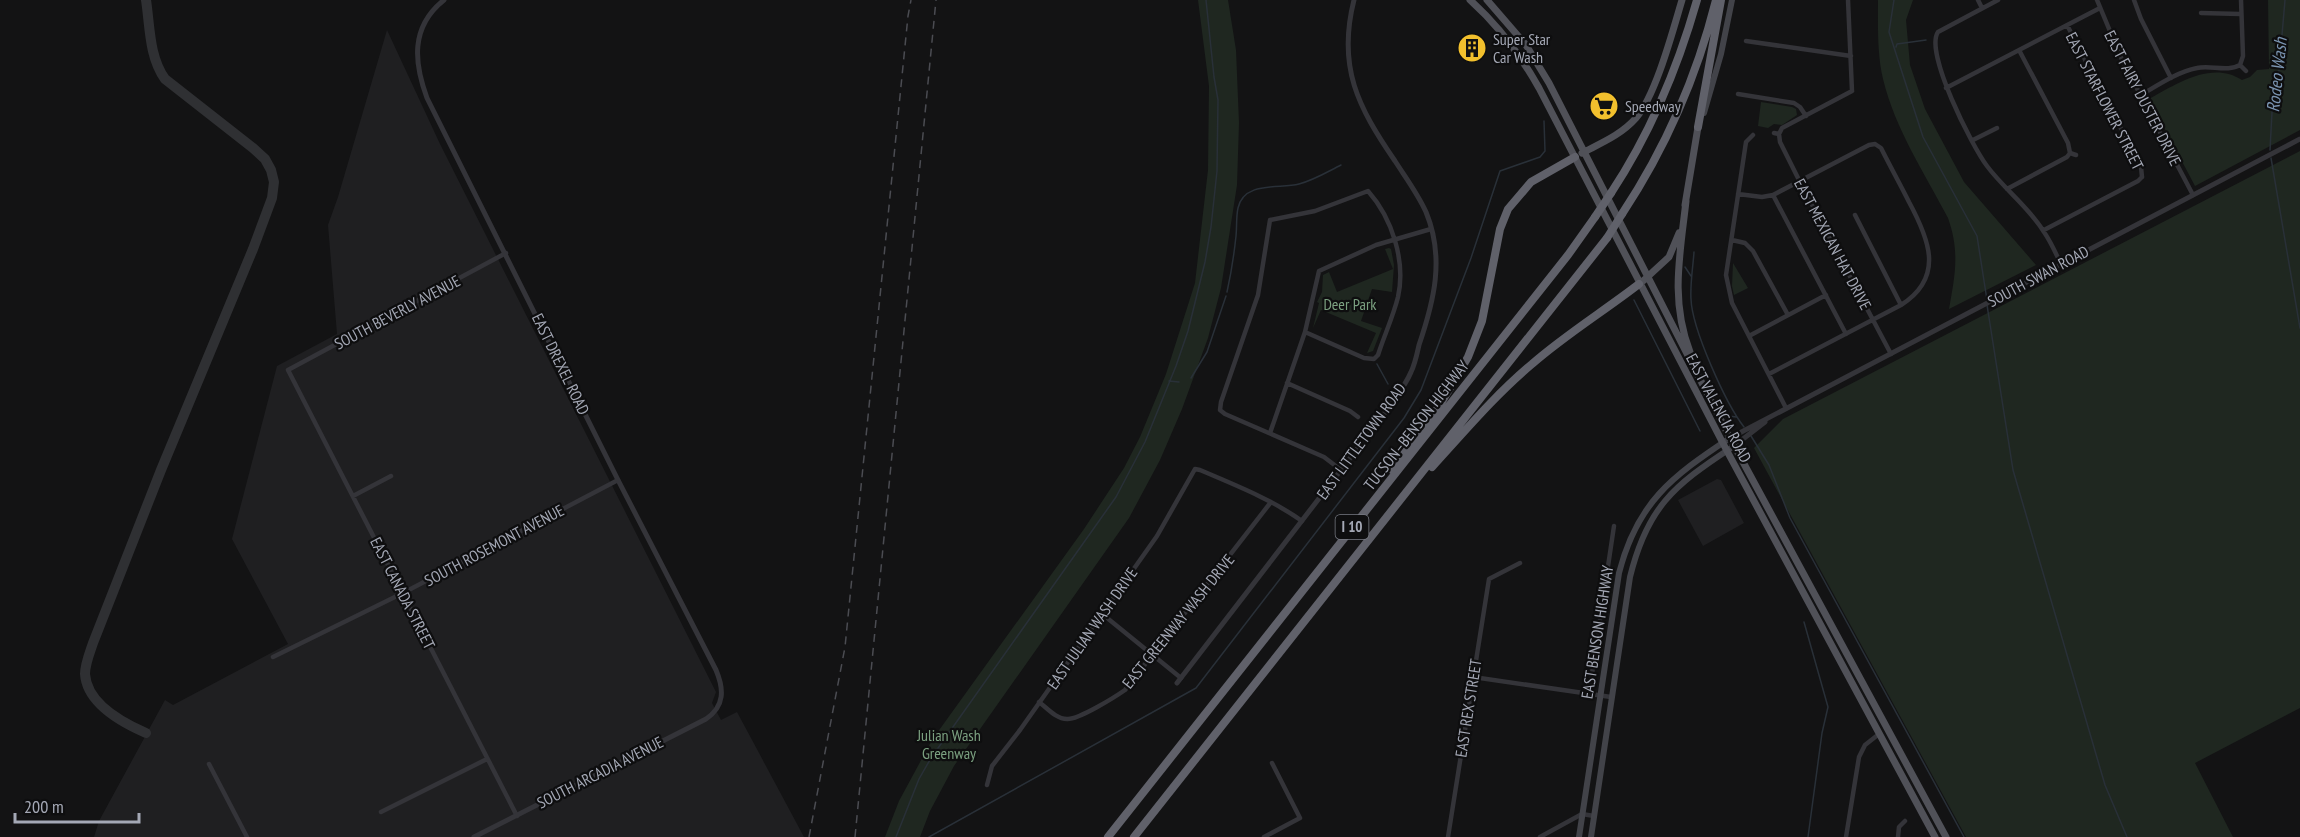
<svg xmlns="http://www.w3.org/2000/svg" width="2300" height="837" font-family="'PT Sans Narrow',sans-serif">
<style>
.built{fill:#1f1f21}
.green{fill:#1f2720}
.lines{fill:none;stroke-linecap:round;stroke-linejoin:round}
.stream{stroke:#293038;stroke-width:1.5}
.taxiway{stroke:#2f3033;stroke-width:10}
.minor{stroke:#343439;stroke-width:4.5}
.tertiary{stroke:#343439;stroke-width:5}
.secondary{stroke:#424349;stroke-width:6}
.primary{stroke:#505158;stroke-width:7}
.motorway{stroke:#60616a;stroke-width:8}
.rail{stroke:#4b4c52;stroke-width:1.5;stroke-dasharray:8 6;stroke-linecap:butt}
.motorway-bridge{stroke:#60616a;stroke-width:8}
.labels{text-anchor:middle;stroke-width:4.5;stroke-linejoin:round;paint-order:stroke}
.shield{fill:#0e0e0f;stroke:#777a83;stroke-width:1.5}
.shield-label{font-size:15px;font-weight:bold;fill:#a4a8b5}
.poi-label{font-size:16px;fill:#a4a8b5;stroke:#0e0e0f;text-anchor:start}
.street-label{font-size:16px;fill:#a4a8b5;stroke:#0e0e0f}
.park-label{font-size:16px;fill:#7ba080;stroke:#0e0e0f}
.water-label{font-size:18px;font-style:italic;fill:#7a93b0;stroke:#0e0e0f}
</style>
<rect width="100%" height="100%" fill="#131314"/>
<path class="built" d="M387 30 440 144 716 692 712 703 721 720 737 712 804 837H94L99 821 165 700 173 705 288 644 232 539 277 366 337 334 328 225 338 197Z
M1717 479 1721 480 1744 523 1703 546 1678 500Z"/>
<path class="green" d="M1198 0H1228L1236 50 1239 123 1237 185 1221 288 1208 338 1182 409 1160 460 1129 518 954 766 930 811 920 837H885L899 801 932 740 1084 529 1124 468 1140 437 1166 374 1195 283 1208 170 1209 86Z
M1878 0H1913L1906 20 1910 65 1925 109 1964 182 2036 265 1949 309C1955 275 1960 252 1948 218 1925 174 1895 129 1883 79 1877 53 1878 26 1878 0Z
M2268 0H2300V130L2195 186 2149 99C2176 84 2212 60 2242 80L2250 77 2257 70 2269 69Z
M1761 102 1792 107 1796 109 1797 115 1782 125 1774 124 1768 128 1758 126Z
M2300 151V708L2195 763 2233 837H1966L1754 448 1783 419Z
M1389 248 1391 249 1394 265 1392 292 1372 289 1361 321 1382 328 1373 351 1367 353 1376 333 1321 310 1313 328 1319 303 1317 302 1322 292 1323 275 1329 272 1337 292 1393 269 1385 249Z
M1733 263 1748 288 1734 295 1732 286Z"/>
<g class="lines">
<path class="stream" d="M1894 0 1889 32 1923 137 1977 236 1987 300
M1896 47 1897 44 1926 40
M2270 150 2272 112 2279 70 2285 0
M2271 158 2300 328
M1694 252C1693 267 1690 284 1691 299 1692 329 1726 404 1744 427
M1685 267 1691 276
M1227 292C1231 274 1234 255 1236 236 1237 227 1236 217 1238 208 1244 181 1279 189 1299 184 1314 180 1327 172 1341 165
M1634 300 1700 431
M1987 305 2013 470 2105 785 2127 837
M1377 364 1388 384
M1191 378 1207 352 1226 296
M1169 381 1179 382
M1729 416 1736 417
M1751 436 1769 465 1790 518 1964 837
M1804 622 1828 707 1822 733 1808 837
M896 837 919 779 931 758 1116 497 1145 442 1176 366 1188 331 1205 262 1211 227 1217 171 1218 100 1214 77 1206 0
M929 837 1196 688 1404 418 1421 390 1471 258 1500 171 1540 157 1545 151 1544 121"/>
<path class="taxiway" d="M146 0C150 26 149 57 165 79L253 148 265 159 271 170 274 182 272 198 253 249 161 470 93 643C90 652 85 664 85 674 87 704 123 723 146 733"/>
<path class="minor" d="M1848 0 1852 91
M1978 0 1982 8
M1998 0 1938 32C1924 52 1972 146 1987 166 2004 189 2029 207 2044 232 2051 242 2056 254 2061 264
M2097 0 2122 60 2193 195
M2134 0 2141 19 2171 78
M2201 13 2240 14
M2067 25 2141 167 2142 177
M1746 41 1851 56
M2019 50 2068 143 2070 153
M2240 65 2243 56 2241 0
M1946 88 2100 8
M1738 94 1794 103 1800 107 1806 116
M2141 95C2158 85 2177 72 2197 68 2210 65 2228 72 2240 65L2246 71
M1774 133 1779 134 1782 128 1852 91
M1779 134 1780 142 1799 180 1891 354
M1753 135 1746 142 1726 275 1732 303 1786 408
M1973 140 1997 128
M2007 189 2067 157 2070 153 2076 155
M1738 194 1762 197 1773 195 1869 145 1875 144
M1773 195 1846 334
M1855 215 1901 305
M2044 230 2138 181 2142 177
M1732 240 1745 243 1753 251 1788 315
M506 253 288 370 517 816
M1305 332 1364 358 1374 359 1378 355C1384 336 1393 317 1398 297 1406 261 1392 218 1368 191L1315 211 1270 220 1258 295 1221 402 1220 410 1225 414 1324 457 1341 470
M1749 336 1826 295
M1769 374 1901 305C1945 277 1929 239 1909 202 1900 184 1890 166 1881 148L1875 144
M1287 383 1350 411 1358 417
M1270 433 1305 332 1319 271 1376 245 1431 229
M353 496 391 476
M1101 613 1181 678
M273 657 403 593 618 480
M1473 677 1611 697
M1589 694 1614 526
M1039 702C1047 708 1056 719 1067 719 1078 720 1115 697 1125 690L1271 502
M209 764 247 837
M987 785 992 766 1020 730 1157 536 1195 469 1200 470C1235 485 1271 499 1302 521
M381 812 487 759
M1264 837 1300 818 1272 763
M1448 837 1489 579 1520 563
M1540 837 1582 814 1594 816
M1846 837 1859 757 1865 745 1879 734
M1898 837 1899 827 1905 821"/>
<path class="tertiary" d="M444 0C410 27 414 63 427 98L618 480 716 670C724 689 725 706 706 719L474 837
M1730 438 2300 139
M1734 446 1765 422
M1177 683 1384 414C1393 400 1405 387 1411 372 1415 364 1417 354 1419 345 1434 301 1445 258 1426 212 1418 194 1406 178 1395 161 1358 107 1337 67 1354 0"/>
<path class="secondary" d="M1704 113 1721 54 1732 0
M1579 837 1619 573C1637 503 1671 477 1730 438
M1591 837 1630 577C1647 508 1673 486 1731 448"/>
<path class="primary" d="M1470 0C1499 26 1520 54 1539 88L1727 451 1935 837
M1487 0 1526 45 1549 83 1730 438 1946 837
M1582 153C1601 143 1621 135 1636 118 1656 95 1673 30 1682 0
M1686 201C1680 255 1670 300 1690 352
M1685 205 1698 127
M1643 281 1669 257 1679 233"/>
<path class="motorway" d="M1698 127 1721 0
M1611 193C1650 134 1678 67 1697 0
M1622 214C1665 149 1697 76 1716 0
M1432 467C1464 432 1495 395 1532 364 1565 335 1604 311 1639 284
M1392 470 1440 405 1468 357 1482 321 1500 229 1508 209 1531 182 1575 157
M1108 837 1568 255 1595 217
M1134 837 1607 238"/>
<path class="rail" d="M809 837 845 647 908 16 911 0
M855 837 936 0"/>
<path class="motorway-bridge" d="M1595 217 1611 193
M1607 238 1622 214"/>
</g>
<defs>
<g id="building-disc" transform="scale(1.5)"><circle r="9.5" fill="#f2c02d" stroke="#0e0e0f"/><path d="M-4-6H4V6H1V3H-1V6H-4ZM-2.5-4.3h1.7v1.8h-1.7ZM.8-4.3h1.7v1.8H.8ZM-2.5-1h1.7V.8h-1.7ZM.8-1h1.7V.8H.8Z" fill="#111"/></g>
<g id="supermarket-disc" transform="scale(1.5)"><circle r="9.5" fill="#f2c02d" stroke="#0e0e0f"/><path d="M-6-5.5h2.5l.6 2H6L4.5 2H-2.5L-4.4-4H-6ZM-1.5 3.2a1.3 1.3 0 1 0 .1 0ZM3 3.2a1.3 1.3 0 1 0 .1 0Z" fill="#111"/></g>
</defs>
<g fill-rule="evenodd">
<use href="#building-disc" x="1472" y="48"/>
<use href="#supermarket-disc" x="1604" y="106"/>
</g>
<g class="labels">
<rect class="shield" x="1335.5" y="515" width="33" height="24" rx="4.5"/>
<g class="shield-label">
<text x="1352" y="532">I 10</text>
</g>
<g class="poi-label">
<text x="1493" y="45">Super Star<tspan x="1493" dy="18">Car Wash</tspan></text>
<text x="1625" y="112">Speedway</text>
</g>
<g class="street-label">
<text transform="translate(2143 98) rotate(63)" y="6">EAST FAIRY DUSTER DRIVE</text>
<text transform="translate(2105 101) rotate(63)" y="6">EAST STARFLOWER STREET</text>
<text transform="translate(1833 244) rotate(62)" y="6">EAST MEXICAN HAT DRIVE</text>
<text transform="translate(2038 276) rotate(-28)" y="6">SOUTH SWAN ROAD</text>
<text transform="translate(397 312) rotate(-28)" y="6">SOUTH BEVERLY AVENUE</text>
<text transform="translate(561 364) rotate(64)" y="6">EAST DREXEL ROAD</text>
<text transform="translate(1719 408) rotate(62)" y="6">EAST VALENCIA ROAD</text>
<text transform="translate(1416 425) rotate(-52)" y="6">TUCSON–BENSON HIGHWAY</text>
<text transform="translate(1361 441) rotate(-54)" y="6">EAST LITTLETOWN ROAD</text>
<text transform="translate(494 545) rotate(-28)" y="6">SOUTH ROSEMONT AVENUE</text>
<text transform="translate(403 593) rotate(63)" y="6">EAST CANADA STREET</text>
<text transform="translate(1178 621) rotate(-51)" y="6">EAST GREENWAY WASH DRIVE</text>
<text transform="translate(1092 628) rotate(-55)" y="6">EAST JULIAN WASH DRIVE</text>
<text transform="translate(1597 632) rotate(-81)" y="6">EAST BENSON HIGHWAY</text>
<text transform="translate(1468 708) rotate(-81)" y="6">EAST REX STREET</text>
<text transform="translate(600 772) rotate(-27)" y="6">SOUTH ARCADIA AVENUE</text>
</g>
<g class="park-label">
<text x="1350" y="310">Deer Park</text>
<text x="949" y="741">Julian Wash<tspan x="949" dy="18">Greenway</tspan></text>
</g>
<g class="water-label">
<text transform="translate(2277 75) rotate(-84)" y="6">Rodeo Wash</text>
</g>
</g>
<path d="M15 813v9h124v-9" fill="none" stroke="#a4a8b5" stroke-width="3"/>
<text x="24" y="813" font-size="18" fill="#a4a8b5" stroke="#0e0e0f" stroke-width="4.5" paint-order="stroke">200 m</text>
</svg>
